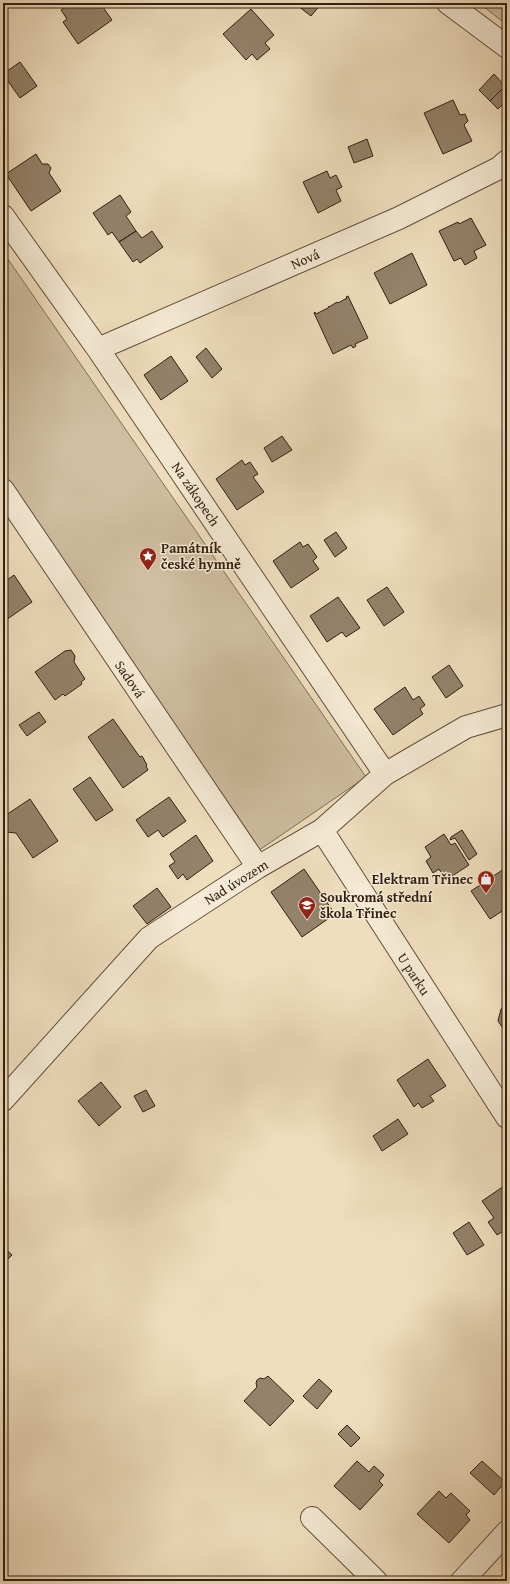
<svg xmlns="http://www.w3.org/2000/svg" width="510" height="1584" font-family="'Gentium Book Plus',serif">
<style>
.green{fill:#cfbea1;stroke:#806e59}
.building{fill:#94826b;stroke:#321f11}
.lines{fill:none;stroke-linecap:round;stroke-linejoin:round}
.minor-casing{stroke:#614f3c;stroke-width:24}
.minor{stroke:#f5ead5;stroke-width:22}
.labels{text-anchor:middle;stroke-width:3;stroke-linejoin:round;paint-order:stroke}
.street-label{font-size:14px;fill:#321f11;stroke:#f5ead5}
.poi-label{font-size:14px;font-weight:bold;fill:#321f11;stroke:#f5ead5;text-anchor:start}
</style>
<rect width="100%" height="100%" fill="#efdebe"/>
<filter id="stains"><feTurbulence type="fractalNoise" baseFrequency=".005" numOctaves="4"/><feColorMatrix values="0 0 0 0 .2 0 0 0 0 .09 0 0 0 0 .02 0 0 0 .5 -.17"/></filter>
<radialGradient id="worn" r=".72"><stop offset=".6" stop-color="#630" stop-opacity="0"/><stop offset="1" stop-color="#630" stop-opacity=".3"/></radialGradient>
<path class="green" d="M479 3H507V25Z
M3 252 366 777 258 851 3 481Z"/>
<path class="building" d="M71 3H100L112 20 78 44 63 22 67 19 61 10Z
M294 3H322L311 16Z
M251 9 274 35 265 43 270 49 257 60 252 54 246 60 223 34Z
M20 62 37 86 20 98 3 74Z
M494 74 505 86 490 101 479 90Z
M505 86 507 87V100L498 109 490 101Z
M453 100 460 115 465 114 468 121 464 125 472 141 443 154 424 113Z
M367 139 373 156 354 163 348 147Z
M36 154 42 164H48L51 168 49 173 61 191 31 211 6 174Z
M327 171 330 178 336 175 342 187 336 190 341 201 318 213 303 182Z
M120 195 131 212 126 216 136 231 119 242 112 232 108 235 93 213Z
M471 218 486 245 474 251 477 258 465 265 461 258 454 261 439 231 458 222 459 224Z
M136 231 142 238 152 231 163 247 140 263 137 259 133 262 119 242Z
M412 253 427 285 390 304 374 273Z
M348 296 368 338 355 344 356 346 353 348 351 345 333 354 314 313 315 312 316 314 328 308 329 306V307L337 302 338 303 347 298 346 297Z
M206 348 222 369 212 378 196 357Z
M171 356 188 381 161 400 144 375Z
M282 436 292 450 272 462 264 448Z
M242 460 245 465 250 462 258 474 253 477 264 492 237 510 216 479Z
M336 532 347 548 335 557 324 540Z
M300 542 303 547 308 544 317 557 313 561 319 569 291 588 273 561Z
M14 575 32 602 3 622V583Z
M387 587 404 612 384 626 367 600Z
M338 597 360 628 346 637 342 632 327 642 310 616Z
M71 650 75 656 74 662 85 679 81 682 82 684 65 696 63 694 55 700 35 672 65 651Z
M449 665 463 686 446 698 432 677Z
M405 687 413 700 419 696 425 705 420 709 423 714 393 735 374 709Z
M39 712 46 722 27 736 19 725Z
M113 719 137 753 140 757 142 756 147 765 146 766 148 770 123 788 88 737Z
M90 777 113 810 96 821 73 789Z
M169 797 186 821 163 837 158 830 148 837 136 820Z
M30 799 58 841 33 858 16 833 6 832 3 828V817Z
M462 830 477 854 469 860 455 838 450 840 451 837Z
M444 834 451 845 455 843 469 865 446 880 439 869 433 873 426 861 431 857 425 847Z
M196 835 213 861 187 880 183 874 178 879 169 866 175 862 170 854Z
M507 867V908L490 919 471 891Z
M304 869 335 914 302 937 271 892Z
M157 888 171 907 147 924 133 906Z
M507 1005V1034L498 1021 501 1009Z
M428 1059 446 1086 430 1096 434 1101 422 1108 418 1103 414 1107 397 1080Z
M101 1082 121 1107 99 1126 78 1101Z
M146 1090 155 1106 143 1112 134 1096Z
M398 1119 408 1134 382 1151 373 1136Z
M507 1184V1229L497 1235 488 1222 494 1218 482 1201Z
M469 1222 484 1245 467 1255 453 1233Z
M3 1247 12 1255 3 1264Z
M268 1376 294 1401 270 1426 244 1401 257 1387 256 1383 257 1380 260 1378 264 1379Z
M319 1379 332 1391 317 1409 303 1396Z
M347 1425 360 1438 351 1447 338 1434Z
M357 1461 369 1472 374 1466 384 1475 379 1481 383 1485 360 1510 334 1486Z
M482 1461 505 1482 494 1495 470 1473Z
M439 1491 446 1498 451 1493 470 1511 466 1515 470 1520 449 1543 417 1514Z"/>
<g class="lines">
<g class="minor-casing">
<path id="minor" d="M448 3 507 47
M3 216 98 349 385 774
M98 349 399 218 499 168 507 161
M3 490 258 867
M322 830 507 1117
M3 1100 149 938 258 867 322 830 385 774 466 727 507 715
M312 1518 376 1581
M462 1581 507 1532"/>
</g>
<use href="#minor" class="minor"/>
</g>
<defs>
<g id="sight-pin" transform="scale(0.9)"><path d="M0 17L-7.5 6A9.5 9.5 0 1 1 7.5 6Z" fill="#8f2418" stroke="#f5ead5"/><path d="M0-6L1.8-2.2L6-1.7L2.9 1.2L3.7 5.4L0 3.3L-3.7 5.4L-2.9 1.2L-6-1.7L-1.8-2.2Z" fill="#fff"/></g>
<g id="shop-pin" transform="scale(0.9)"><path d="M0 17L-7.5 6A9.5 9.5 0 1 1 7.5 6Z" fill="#8f2418" stroke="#f5ead5"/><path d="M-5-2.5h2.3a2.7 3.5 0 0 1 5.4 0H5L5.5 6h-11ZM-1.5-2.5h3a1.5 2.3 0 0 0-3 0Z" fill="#fff"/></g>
<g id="university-pin" transform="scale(0.9)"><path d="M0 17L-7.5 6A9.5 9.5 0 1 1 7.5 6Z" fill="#8f2418" stroke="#f5ead5"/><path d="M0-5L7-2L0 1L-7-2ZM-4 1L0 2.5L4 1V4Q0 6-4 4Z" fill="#fff"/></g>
</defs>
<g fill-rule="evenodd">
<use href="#sight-pin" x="148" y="556"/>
<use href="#shop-pin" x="486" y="879"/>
<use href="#university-pin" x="307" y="905"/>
</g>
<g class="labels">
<g class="street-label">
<text transform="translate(305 259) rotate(-24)" y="5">Nová</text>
<text transform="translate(196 494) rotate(56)" y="5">Na zákopech</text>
<text transform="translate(130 679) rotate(56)" y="5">Sadová</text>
<text transform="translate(236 882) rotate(-32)" y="5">Nad úvozem</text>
<text transform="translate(414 974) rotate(57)" y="5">U parku</text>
</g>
<g class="poi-label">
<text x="161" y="553">Památník<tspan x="161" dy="16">české hymně</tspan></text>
<text x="473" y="884" text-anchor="end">Elektram Třinec</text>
<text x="320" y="902">Soukromá střední<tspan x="320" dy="16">škola Třinec</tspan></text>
</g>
</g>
<rect width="510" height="1584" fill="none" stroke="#efdebe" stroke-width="16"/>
<rect x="4" y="4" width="502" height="1576" fill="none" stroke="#321f11" stroke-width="2"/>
<rect x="8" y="8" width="494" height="1568" fill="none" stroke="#321f11"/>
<rect width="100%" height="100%" filter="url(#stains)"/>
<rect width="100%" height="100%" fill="url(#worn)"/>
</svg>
